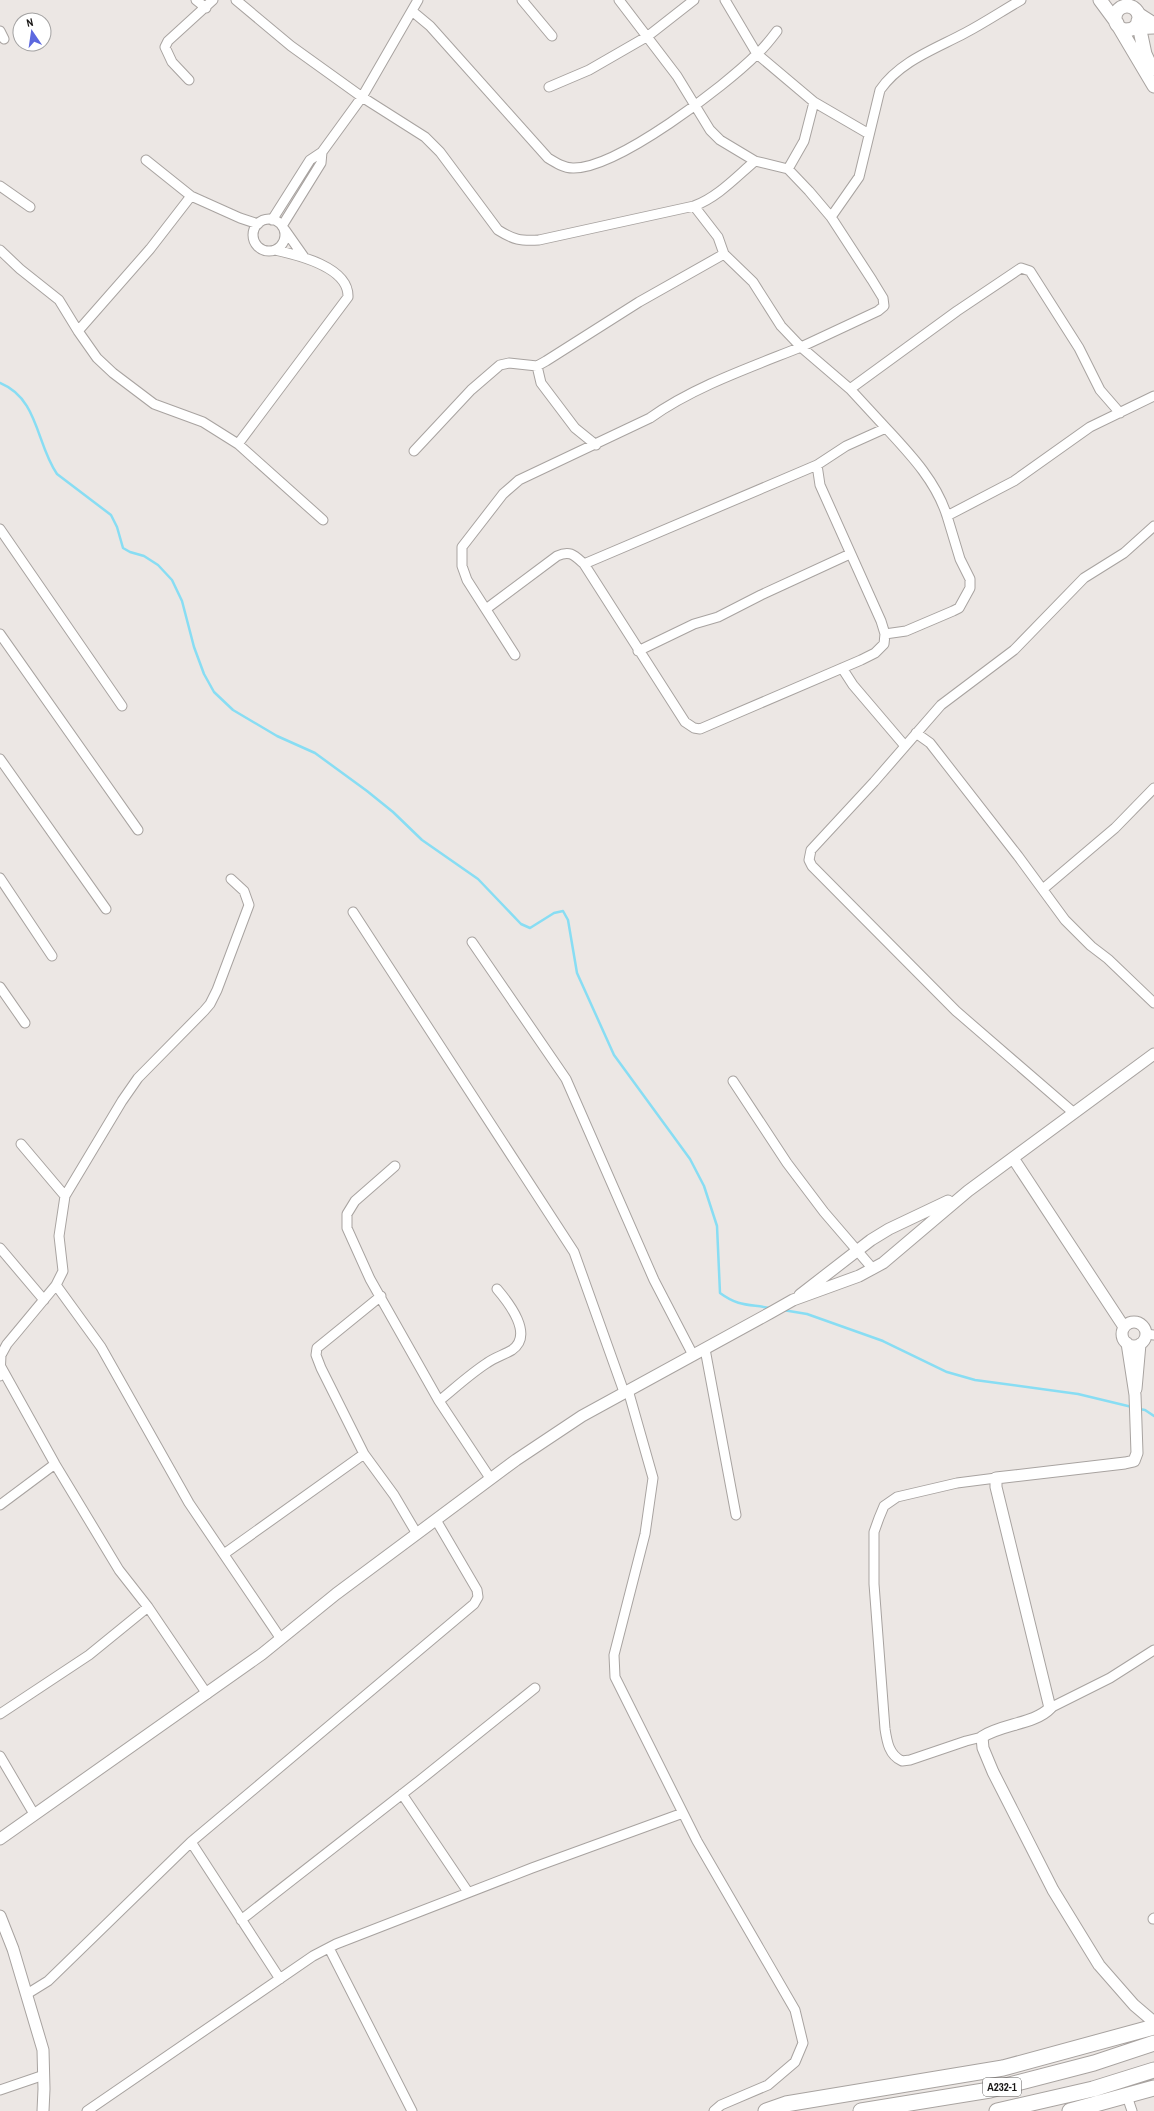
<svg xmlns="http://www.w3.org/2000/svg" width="1154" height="2111" font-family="'Archivo Narrow',sans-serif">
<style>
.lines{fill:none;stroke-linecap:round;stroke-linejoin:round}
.stream{stroke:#88ddf3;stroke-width:2.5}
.minor-casing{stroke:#a8a3a0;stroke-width:11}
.tertiary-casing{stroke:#a8a3a0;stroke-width:13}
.secondary-casing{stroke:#a8a3a0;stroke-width:15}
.trunk-casing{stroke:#a8a3a0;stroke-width:17}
.minor{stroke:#fff;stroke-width:9}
.tertiary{stroke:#fff;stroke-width:11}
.secondary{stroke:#fff;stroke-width:13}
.trunk{stroke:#fff;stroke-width:15}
.labels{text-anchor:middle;stroke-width:4;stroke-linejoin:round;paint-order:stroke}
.shield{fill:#fff;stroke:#5e5d5c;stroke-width:1}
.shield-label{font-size:11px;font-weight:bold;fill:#191716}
</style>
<rect width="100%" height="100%" fill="#ece7e4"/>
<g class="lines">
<path class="stream" d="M0 383C39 399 36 444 57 474L111 515 117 527 123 548 130 552 144 556 158 565 172 580 182 601 194 647 204 674 214 692 233 710 277 736 315 753 367 791 393 812 422 840 478 879 521 924 530 928 554 913 563 911 568 920 577 973 614 1055 690 1159 704 1186 717 1226 720 1293C739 1307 749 1304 770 1308
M783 1310 807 1314 883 1341 947 1372 975 1380 1078 1394 1132 1407
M1139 1409 1145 1410 1154 1416"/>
<g class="minor-casing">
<path id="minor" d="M196 0 206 8
M236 0 291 46 362 97 425 137 440 152 498 230C514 240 520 241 539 240L694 206C718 197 736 177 755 161
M522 0 552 36
M725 0 757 54 814 102 869 134
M412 11 430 26 548 158C556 163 564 168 573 168 617 169 725 86 757 54 765 47 771 39 777 31
M0 31 4 39
M189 80 172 62 165 47 168 41 213 0
M549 87 589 70 648 36 694 0
M146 160 191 196 240 218 258 224
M788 169 804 141 814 102
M0 186 30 207
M694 206 718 237 724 254
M831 217 859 177 880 90C900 61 935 49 965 33 984 23 1002 11 1021 0
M253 235a16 16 0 1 1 32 0a16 16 0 1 1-32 0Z
M272 220 310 160 322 152 362 97 418 0
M282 226 321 163 322 152
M285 230 304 257
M0 250 20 269 59 300 78 331 97 358 113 373 154 404 203 422 238 444 323 520
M78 331 150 249 191 196
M537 366 541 383 575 428 596 445
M850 389 957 311 1021 268 1030 271 1079 348 1100 390 1120 413
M238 444 348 297C349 267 298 255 275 250
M414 451 471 390 500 365 509 363 537 366 546 361 639 302 724 254 753 282 781 326 801 347 878 311 884 306 883 298 872 280 831 217 809 191 788 169 755 161 720 140 710 130 677 76 619 0
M0 529 122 706
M584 564 817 465 846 446 886 428C910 454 936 481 947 516
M486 609 557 556C570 550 574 555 584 564L685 722 694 728 700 729 861 660 875 653 884 644 885 634 881 621 820 485 817 465
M0 634 138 830
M885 634 906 631 953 611 959 608 970 588V579L960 559 947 516 1014 481 1090 427 1154 396
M638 651 694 624 718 617 761 595 850 554
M515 655 467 580 462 566V547L503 494 519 480 650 418C693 387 751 367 801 347L850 389 886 428
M842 668 853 685 905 746
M916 733 930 743 1018 856 1065 920 1091 946 1108 959 1154 1003
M0 759 106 909
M0 878 52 956
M1043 889 1115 828 1154 788
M353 912 574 1252 624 1392
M472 942 566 1079 654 1280 693 1355
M0 987 25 1023
M733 1081 787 1163 824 1212 873 1269
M1074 1113 956 1011 812 866 809 860 811 850 874 782 941 705 1014 650 1084 578 1124 553 1154 526
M21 1144 65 1196
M395 1166 355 1201 347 1214V1228L370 1279 439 1401 490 1478
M0 1248 44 1300
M56 1285 101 1347 189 1503 281 1639
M1146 1334 1154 1335
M705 1349 736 1515
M1 1367 55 1464 119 1570 148 1607 207 1694
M0 1376 1 1355 7 1344 56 1285 63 1271 59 1236 65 1196 122 1101 138 1078 204 1011 210 1004 217 990 249 905 244 891 231 879
M628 1390 653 1478 645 1534 614 1655 615 1677 697 1841 795 2010 803 2043 795 2062 768 2085 721 2105 714 2111
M439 1401C455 1388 470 1374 487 1363 495 1357 504 1355 512 1350 534 1335 509 1303 497 1289
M364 1454 321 1368 316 1355 317 1348 381 1296
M0 1505 55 1464
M224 1554 364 1454 394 1495 417 1534
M1050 1708 1110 1678 1154 1650
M0 1714 89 1655 148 1607
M982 1737 966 1741 910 1760 902 1761C889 1755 887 1742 885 1729L874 1584V1532L879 1518 884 1506 897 1497 957 1483 996 1478
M0 1756 34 1814
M402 1794 468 1892
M191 1842 280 1979
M1153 1919 1154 1918
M241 1920 419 1781 535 1688
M329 1948 412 2111
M27 1994 48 1981 191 1842 474 1604 478 1597 477 1590 436 1520
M0 2090 44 2075
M1127 2096 1132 2111
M87 2111 313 1956 336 1944 532 1868 683 1813"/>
</g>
<g class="tertiary-casing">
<path id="tertiary" d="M1137 12 1154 23
M1128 29 1154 28
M1013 1158 1124 1327
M800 1295 871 1240 889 1229 948 1201
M1122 1334a12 12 0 1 1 24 0a12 12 0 1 1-24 0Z
M1127 1343 1135 1395 1137 1453 1134 1461 1125 1463 996 1478V1487L1050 1708C1035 1724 1001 1724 982 1737L983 1748 993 1772 1053 1890 1099 1965 1134 2005 1154 2022
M1136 1389 1140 1344
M0 1839 262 1654 336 1594 516 1460 582 1416 770 1313 793 1300 859 1276 883 1263 968 1191 1154 1054
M0 1916 13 1949 43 2050 44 2089 43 2111"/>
</g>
<g class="secondary-casing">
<path id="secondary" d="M1100 0 1117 23
M1115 18a12 12 0 1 1 24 0a12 12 0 1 1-24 0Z
M1138 21 1145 54 1152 69
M1119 27 1154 86"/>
</g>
<g class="trunk-casing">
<path id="trunk" d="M766 2111 786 2104 1003 2068 1154 2027
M861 2111 990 2090 1094 2063 1154 2043
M997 2111 1093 2089 1154 2070
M1070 2111 1154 2088"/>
</g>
<use href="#minor" class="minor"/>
<use href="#tertiary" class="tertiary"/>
<use href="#secondary" class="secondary"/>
<use href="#trunk" class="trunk"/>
</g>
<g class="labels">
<rect class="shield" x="983" y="2078" width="38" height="18" rx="3"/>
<g class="shield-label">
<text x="1002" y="2091">A232-1</text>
</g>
</g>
<g transform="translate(32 32) rotate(347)"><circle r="19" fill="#ffffff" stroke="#a3a2a2"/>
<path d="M0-3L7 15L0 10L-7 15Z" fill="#5c68df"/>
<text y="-6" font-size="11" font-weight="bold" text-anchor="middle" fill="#191716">N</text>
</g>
</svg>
